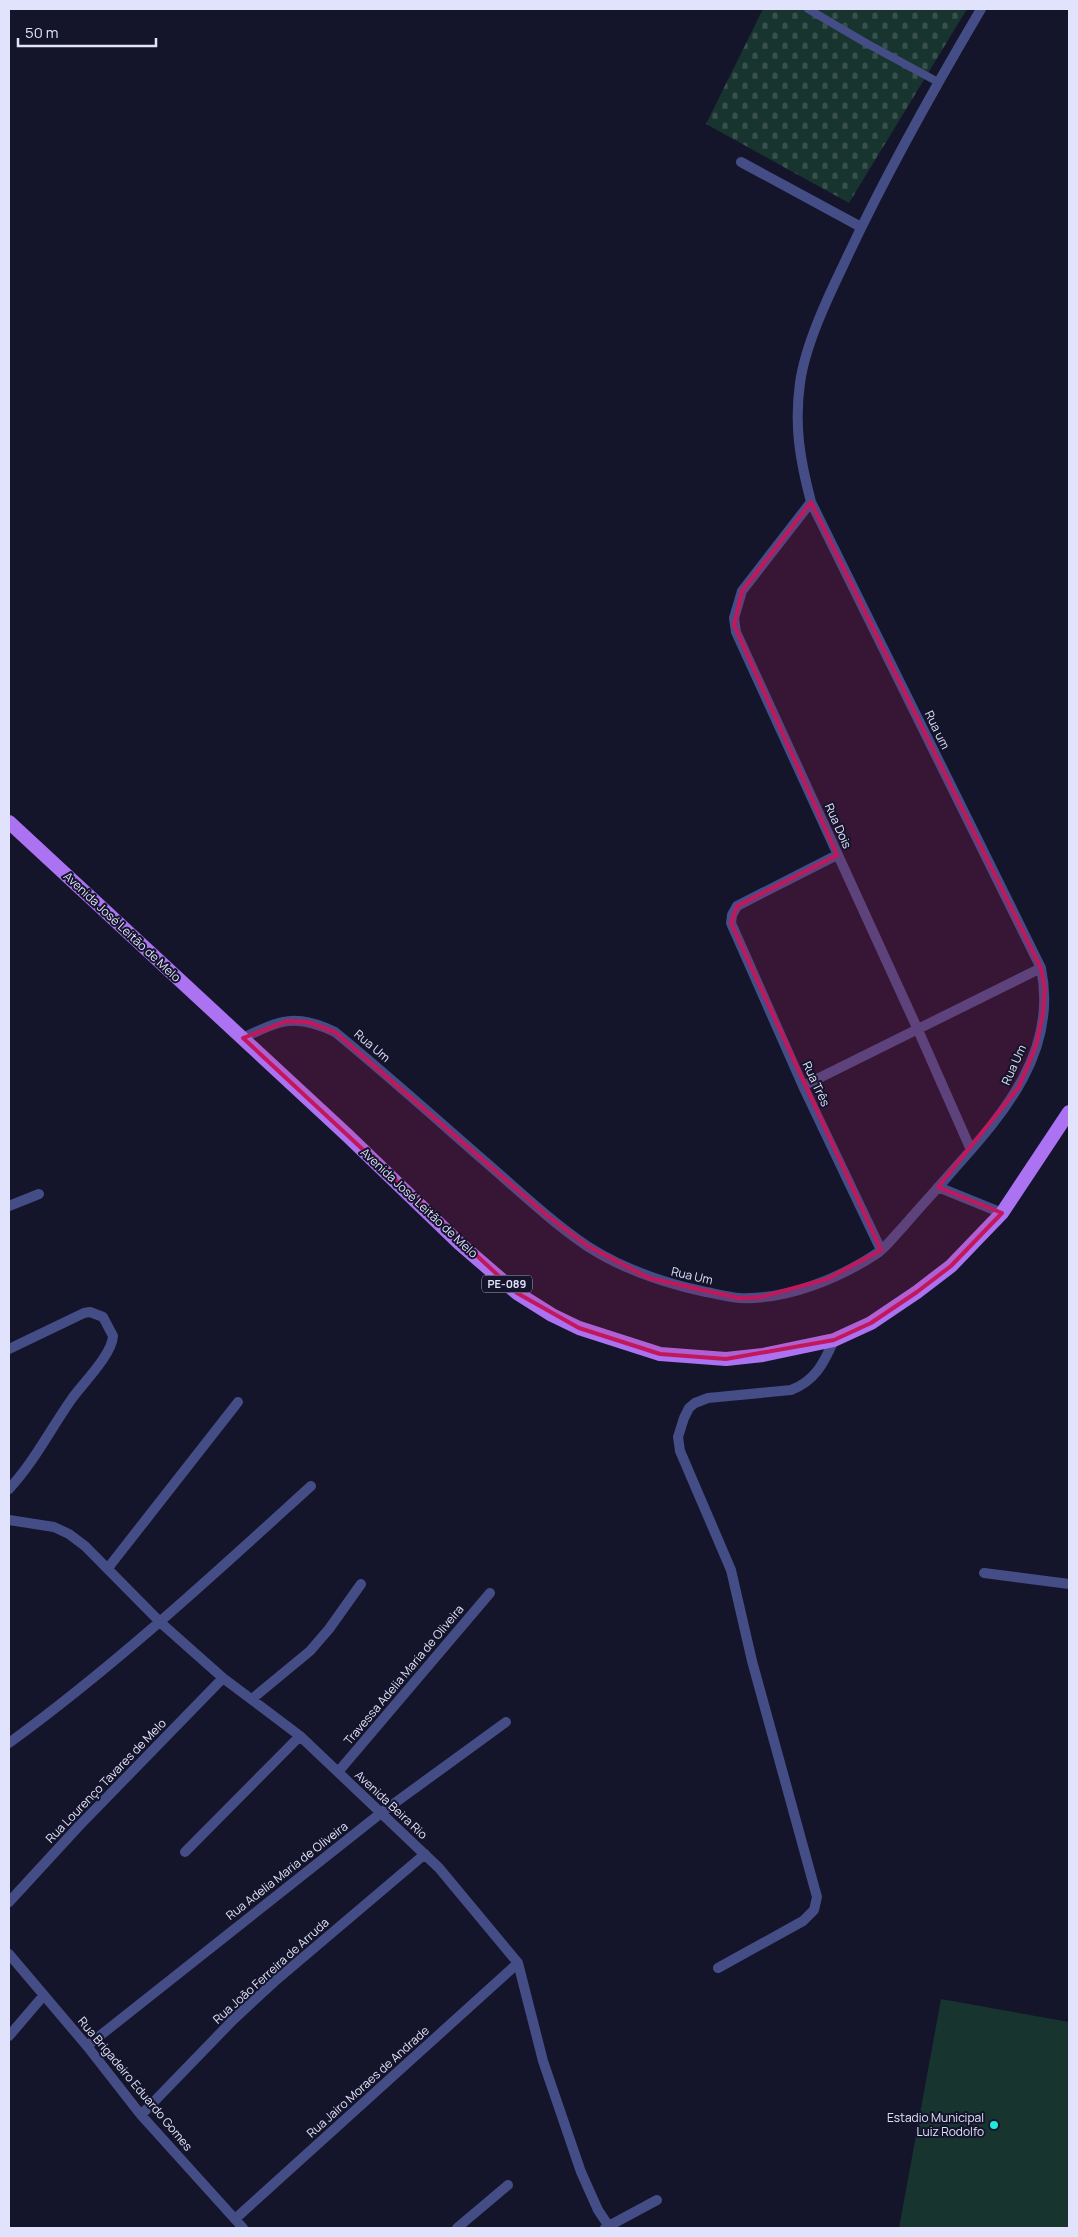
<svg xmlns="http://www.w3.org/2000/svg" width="1078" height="2237" font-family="Manrope,sans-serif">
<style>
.cemetery{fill:url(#cemetery-stones)}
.pitch{fill:#18342e}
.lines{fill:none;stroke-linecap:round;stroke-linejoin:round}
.service{stroke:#444d85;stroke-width:8}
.minor{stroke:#444d85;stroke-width:10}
.primary{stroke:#ab72f1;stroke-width:14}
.marked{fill:#c2185b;fill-opacity:0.2;stroke:#c2185b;stroke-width:4;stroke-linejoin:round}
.poi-dot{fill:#1fe9da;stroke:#14142b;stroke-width:2}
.labels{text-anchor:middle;stroke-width:4;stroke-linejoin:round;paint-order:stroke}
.shield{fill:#14142b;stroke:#a4a4bd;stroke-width:1}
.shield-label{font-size:11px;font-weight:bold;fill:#e1e2fc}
.street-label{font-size:12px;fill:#e1e2fc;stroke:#14142b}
.poi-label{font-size:12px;fill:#e1e2fc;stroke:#14142b;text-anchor:end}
</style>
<defs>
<pattern id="cemetery-stones" width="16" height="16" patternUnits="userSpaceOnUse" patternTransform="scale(1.25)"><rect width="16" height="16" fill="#18342e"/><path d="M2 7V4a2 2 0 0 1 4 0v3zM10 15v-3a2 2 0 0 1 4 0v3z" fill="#39514d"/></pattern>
</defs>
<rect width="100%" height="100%" fill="#14142b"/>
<path class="cemetery" d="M763 9H967L849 203 706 124Z"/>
<path class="pitch" d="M941 1999 1069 2022V2228H899Z"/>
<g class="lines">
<path class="service" d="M808 9 866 43 938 82"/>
<path class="minor" d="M741 162 861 227
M837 855 737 906 732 915 731 923 803 1086 881 1250
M243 1038C280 1020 296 1013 335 1032 385 1073 433 1116 481 1158 516 1188 549 1220 587 1246 624 1270 663 1283 706 1292 717 1294 729 1297 740 1298 787 1300 841 1278 879 1252 888 1245 895 1235 903 1227 920 1207 938 1188 955 1168 1006 1111 1058 1050 1041 968L811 502
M803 1086 1041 968
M971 1150 918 1030 736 632 734 618 742 591 811 502C800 460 794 426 800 383 805 346 827 299 843 266 884 177 932 92 981 9
M938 1187 1002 1213
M9 1206 39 1194
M9 1349 84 1313 90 1312 103 1317 113 1336C112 1355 82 1384 71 1400 50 1430 34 1462 9 1489
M9 1520 54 1527 69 1534 85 1546 161 1623 223 1678 300 1736 439 1868 518 1963 543 2061 581 2172 598 2210 610 2228
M108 1568 238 1402
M984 1573 1069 1584
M252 1699 310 1651 329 1629 361 1584
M9 1743C116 1665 213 1575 311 1486
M338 1772 490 1593
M185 1852 300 1736
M9 1902 78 1827 223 1678
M9 1954 87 2046 141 2115 243 2228
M718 1968 803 1921 814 1910 817 1897 752 1661 731 1570 680 1451 678 1437 684 1418 689 1408 695 1403 708 1398 791 1390C815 1381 824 1363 834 1340
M9 2036 44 1995
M87 2046 381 1813 506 1722
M141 2115 233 2020 274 1982 425 1854
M235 2219 518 1963
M457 2228 508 2185
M605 2228 657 2200"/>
<path class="primary" d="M9 822 347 1135 459 1243 517 1293 552 1315 579 1328 660 1354 726 1359 763 1355 834 1340 871 1323 917 1292 951 1266 975 1241 1002 1213 1069 1112"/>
</g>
<path class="marked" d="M811 502 1041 968 1045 988 1043 1014 1036 1046 1019 1087 938 1187 1002 1213 951 1266 917 1292 871 1323 834 1340 726 1359 660 1354 579 1328 517 1293 243 1038 287 1021 308 1022 335 1032 548 1216 588 1246 649 1278 739 1298 761 1297 827 1279 881 1250 731 923 737 906 837 855 734 625 742 591Z"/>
<circle class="poi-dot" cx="994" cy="2125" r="5"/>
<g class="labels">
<rect class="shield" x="482" y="1275.5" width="50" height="17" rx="4"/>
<g class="shield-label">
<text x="507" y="1288">PE-089</text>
</g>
<g class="street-label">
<text transform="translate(937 730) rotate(64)" y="4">Rua um</text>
<text transform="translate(838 826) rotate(66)" y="4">Rua Dois</text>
<text transform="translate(122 927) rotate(43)" y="4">Avenida José Leitão de Melo</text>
<text transform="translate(372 1046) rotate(40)" y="4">Rua Um</text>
<text transform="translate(1014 1065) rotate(-66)" y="4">Rua Um</text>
<text transform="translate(816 1084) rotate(65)" y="4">Rua Três</text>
<text transform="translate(419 1203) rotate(43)" y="4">Avenida José Leitão de Melo</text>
<text transform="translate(692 1276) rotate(13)" y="4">Rua Um</text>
<text transform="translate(404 1675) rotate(-50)" y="4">Travessa Adelia Maria de Oliveira</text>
<text transform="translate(106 1781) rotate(-46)" y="4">Rua Lourenço Tavares de Melo</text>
<text transform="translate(391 1805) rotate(43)" y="4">Avenida Beira Rio</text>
<text transform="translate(287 1871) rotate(-38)" y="4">Rua Adelia Maria de Oliveira</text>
<text transform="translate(271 1971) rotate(-42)" y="4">Rua João Ferreira de Arruda</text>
<text transform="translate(368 2082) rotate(-42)" y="4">Rua Jairo Moraes de Andrade</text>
<text transform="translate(135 2084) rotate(50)" y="4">Rua Brigadeiro Eduardo Gomes</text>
</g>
<g class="poi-label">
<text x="984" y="2122">Estadio Municipal<tspan x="984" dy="14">Luiz Rodolfo</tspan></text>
</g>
</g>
<rect width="1078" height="2237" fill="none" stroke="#e1e2fc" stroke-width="20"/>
<path d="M18 38v8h138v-8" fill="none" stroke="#e1e2fc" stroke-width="2.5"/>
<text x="25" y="38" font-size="15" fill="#e1e2fc" stroke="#14142b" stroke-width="4" paint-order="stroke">50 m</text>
</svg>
